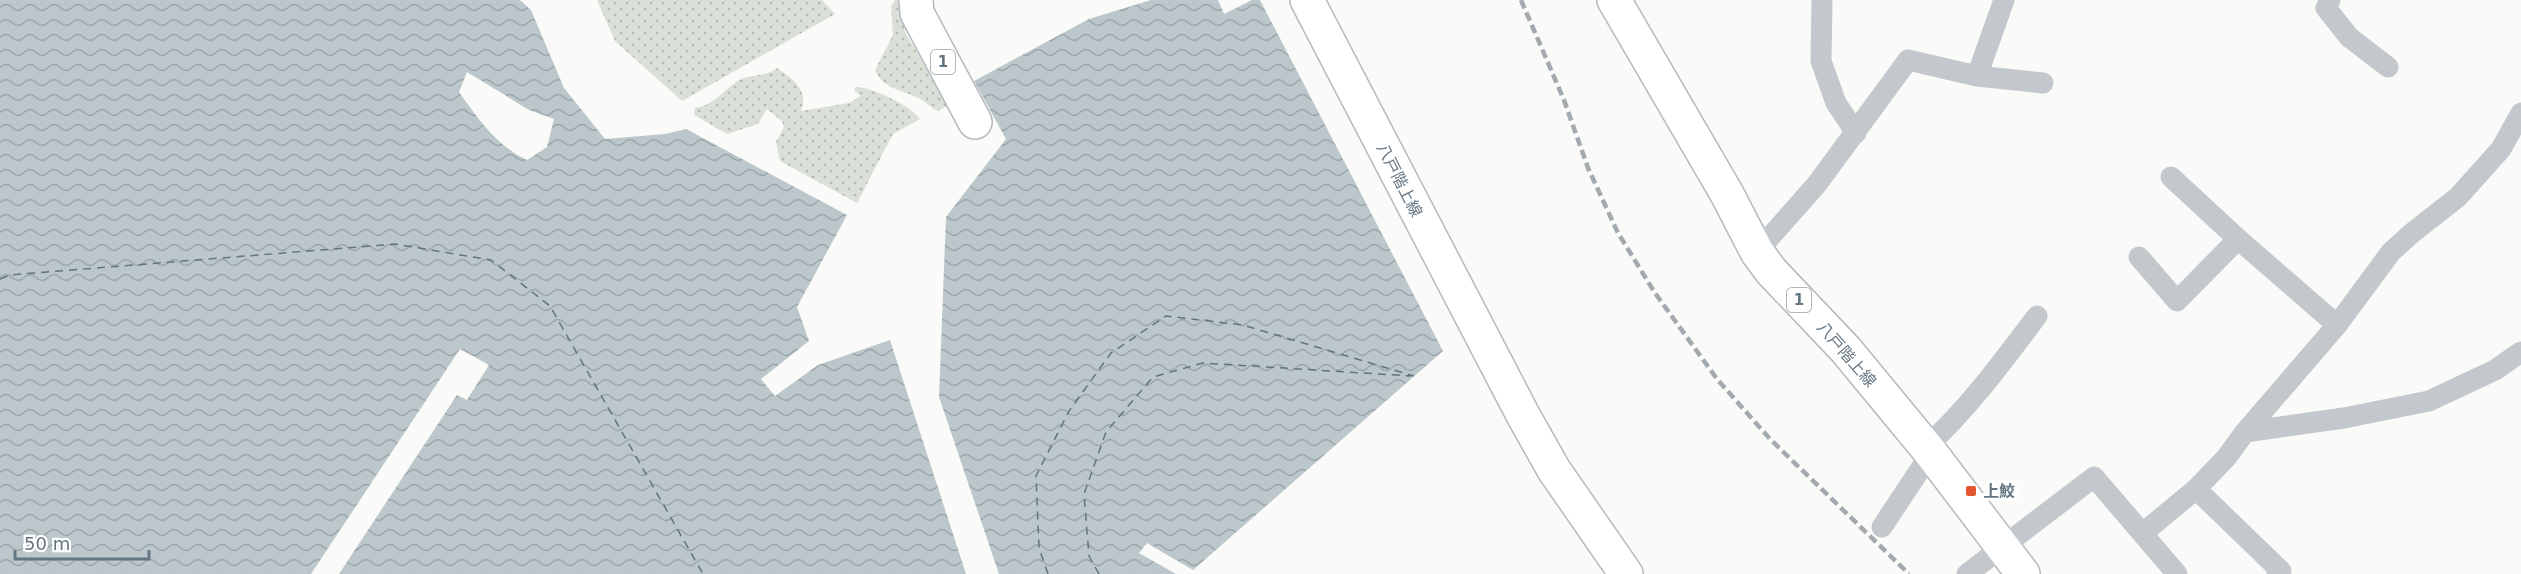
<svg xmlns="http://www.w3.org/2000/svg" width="2521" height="574" font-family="'DejaVu Sans','Noto Sans JP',sans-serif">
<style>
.grass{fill:url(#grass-dots)}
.water{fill:url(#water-waves);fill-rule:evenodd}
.pier{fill:#fafaf8}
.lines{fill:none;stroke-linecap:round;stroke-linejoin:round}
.ferry{stroke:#60757c;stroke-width:1.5;stroke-dasharray:8 6;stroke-linecap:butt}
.primary-casing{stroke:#b5babe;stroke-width:36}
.minor{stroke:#c3c8cc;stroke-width:21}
.primary{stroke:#fff;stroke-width:33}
.rail{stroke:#a2aab0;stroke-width:4.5;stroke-dasharray:9 4.5;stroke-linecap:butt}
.poi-dot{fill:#e4572e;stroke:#fff;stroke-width:2}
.labels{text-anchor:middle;stroke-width:6;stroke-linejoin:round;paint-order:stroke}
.shield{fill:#fff;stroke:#939fa8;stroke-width:1.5}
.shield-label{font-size:15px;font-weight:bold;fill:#657683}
.street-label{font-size:16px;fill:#657683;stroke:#fff}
.poi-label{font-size:16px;font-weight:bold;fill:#657683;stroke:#fff;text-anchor:start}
</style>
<defs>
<pattern id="grass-dots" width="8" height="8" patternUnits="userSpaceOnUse" patternTransform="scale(1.5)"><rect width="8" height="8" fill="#dadfd7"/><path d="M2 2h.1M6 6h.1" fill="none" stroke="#b4b9b4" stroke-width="1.8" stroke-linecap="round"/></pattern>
<pattern id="water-waves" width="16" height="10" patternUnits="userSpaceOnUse" patternTransform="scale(1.5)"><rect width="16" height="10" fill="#bbc7cb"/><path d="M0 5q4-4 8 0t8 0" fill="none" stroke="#9ca6aa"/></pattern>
</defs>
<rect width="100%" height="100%" fill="#fafaf8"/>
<path class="grass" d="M597 0H822L835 14 682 101 615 41Z
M895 0H903V19L905 32 948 105 938 111C930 107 925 101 918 98 901 89 883 89 875 70L893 35 891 6Z
M777 68C793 79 809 90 801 111L849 103 861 96 854 90 856 87C871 87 912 106 920 119L893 134 857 203 780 161 776 142 784 127 782 121 767 109 758 124 727 134 694 115 695 108C714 105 721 93 736 82 748 73 765 78 777 68Z"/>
<path class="water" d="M0 0H520L531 10 564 88 605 139 665 134 686 129 847 215 797 307 809 341 761 379 775 396 818 365 890 340 966 574H0ZM467 72 529 110 554 119 547 147 527 160C497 146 478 119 459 92Z
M1151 0H1218L1224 14 1252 0H1260L1443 351 1193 570 1147 543 1139 553 1176 574H999L939 397 946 217 1006 139 974 81 1089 19Z"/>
<path class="pier" d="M460 349 489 365 467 400 457 395 339 574H311Z"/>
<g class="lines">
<path class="ferry" d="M0 279 10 275 395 244 491 260 550 306 703 574
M1048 574 1039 548 1036 476 1069 411 1111 353 1166 316 1243 325 1414 376
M1099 574 1089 556 1084 494 1106 432 1153 377 1203 363 1411 376"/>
<g class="primary-casing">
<path id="primary" d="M916 0 917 13 975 122
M1307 0 1523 415 1554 470 1626 574
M1614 0 1727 194 1757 252 1771 271 1846 350 1931 453 2023 574"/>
</g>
<path class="minor" d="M1822 0 1821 61 1836 103 1856 133
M2330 0 2326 8 2349 37 2388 67
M1977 76 2004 0
M2171 177 2238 239 2337 325
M1757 252 1817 184 1908 60 1977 76 2043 83
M2139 257 2177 301 2238 239
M2245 432 2344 418 2429 401 2495 370 2521 352
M1926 447C1969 408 2003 361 2037 316
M2196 489 2281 571 2277 574
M1882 527 1931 453
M2143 533 2196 489 2226 458 2245 432 2337 325 2391 252 2412 233 2458 197 2501 149 2521 113
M1967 574 2094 477 2177 574"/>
<use href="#primary" class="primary"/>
<path class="rail" d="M1521 0 1564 100 1588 168 1618 233 1655 293 1717 379 1770 439 1909 574"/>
</g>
<rect class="poi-dot" x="1965" y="485" width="12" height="12" rx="3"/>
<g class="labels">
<g class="shield">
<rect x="931" y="50" width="24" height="24" rx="4.5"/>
<rect x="1787" y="288" width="24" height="24" rx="4.5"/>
</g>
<g class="shield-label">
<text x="943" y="67">1</text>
<text x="1799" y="305">1</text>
</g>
<g class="street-label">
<text transform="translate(1400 180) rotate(63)" y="6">八戸階上線</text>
<text transform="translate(1847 354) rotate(49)" y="6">八戸階上線</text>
</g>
<g class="poi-label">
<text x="1983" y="497">上鮫</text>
</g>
</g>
<path d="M15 550v9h134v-9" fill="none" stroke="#657683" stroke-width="3"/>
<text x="24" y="550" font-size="18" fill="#657683" stroke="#ffffff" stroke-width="4.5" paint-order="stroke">50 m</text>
</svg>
